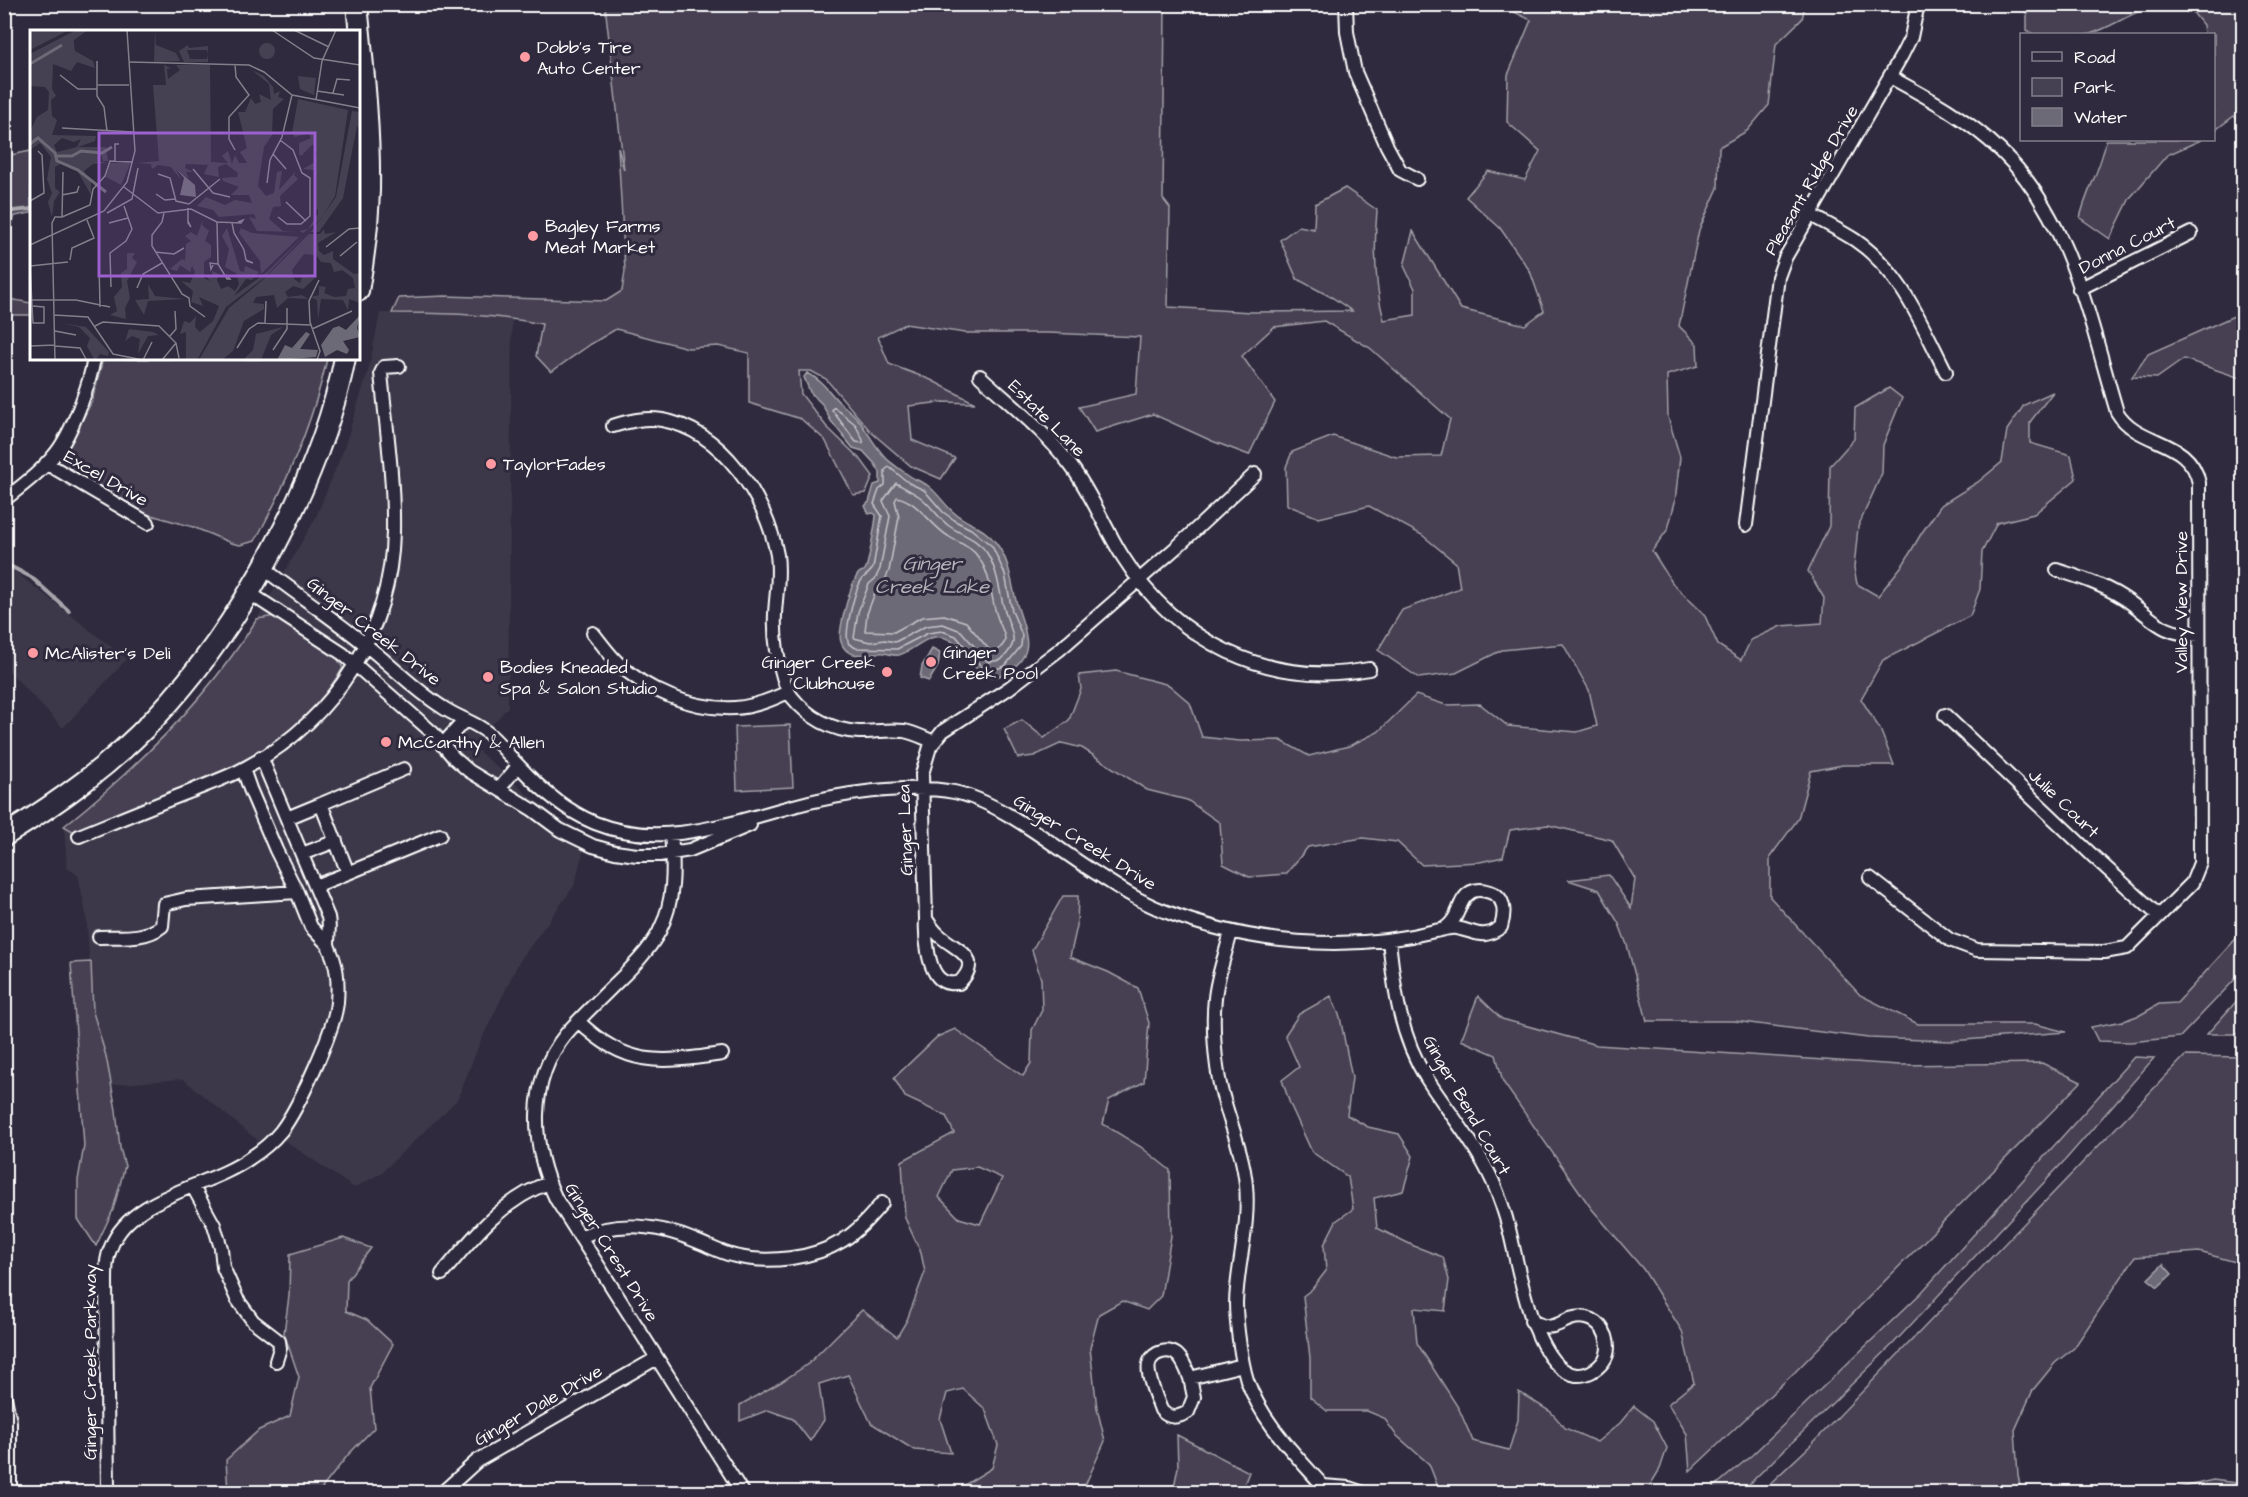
<svg xmlns="http://www.w3.org/2000/svg" width="2248" height="1497" font-family="'Architects Daughter',sans-serif">
<style>
.built{fill:#3c3749}
.green{fill:#464152;stroke:#a2a0a8;stroke-width:1.5;fill-rule:evenodd}
.water{fill:#6d6a77;stroke:#a7a6ad;stroke-width:1.5}
.lines{fill:none;stroke-linecap:round;stroke-linejoin:round}
.shore{stroke:#c5c3c9;stroke-width:1.5}
.stream{stroke:#a7a6ad;stroke-width:4}
.minor-casing{stroke:#fff;stroke-width:16}
.primary-casing{stroke:#fff;stroke-width:24}
.minor{stroke:#2f2a3d;stroke-width:12}
.primary{stroke:#2f2a3d;stroke-width:20}
.poi-dot{fill:#ff9aa2;stroke:#2f2a3d;stroke-width:2}
.labels{text-anchor:middle;stroke-width:6;stroke-linejoin:round;paint-order:stroke}
.poi-label{font-size:18px;fill:#fff;stroke:#2f2a3d;text-anchor:start}
.street-label{font-size:18px;fill:#fff;stroke:#2f2a3d}
.water-label{font-size:20px;font-style:italic;fill:#b6b4bb;stroke:#2f2a3d}
.inset-river{fill:none;stroke:#6d6a77;stroke-width:3}
.inset-road{fill:none;stroke:#827f8b;stroke-width:1.5}
.view{fill:#9c61cf;fill-opacity:0.15;stroke:#9c61cf;stroke-width:3}
.inset-edge{fill:none;stroke:#fff;stroke-width:3}
</style>
<rect width="100%" height="100%" fill="#2f2a3d"/>
<filter id="ink" filterUnits="userSpaceOnUse"><feTurbulence type="fractalNoise" baseFrequency=".0167" numOctaves="2"/><feDisplacementMap in="SourceGraphic" scale="12" xChannelSelector="R" yChannelSelector="G"/><feConvolveMatrix kernelMatrix="1 2 1 2 8 2 1 2 1" color-interpolation-filters="sRGB"/></filter>
<g filter="url(#ink)">
<path class="built" d="M380 313H443L512 318 508 707 473 746 527 794 559 818 588 834 574 886 519 962 479 1045 457 1100 380 1174 354 1188 284 1140H257L183 1079 111 1085 106 1056 93 1012 86 914 78 875 67 868 64 826 108 790 170 730 220 673 257 619 315 519 343 451 368 372Z
M4 563 127 659 63 728 5 667Z"/>
<path class="green" d="M605 5H1165L1163 199 1170 208 1168 307 1251 312 1352 311 1333 298 1297 279 1280 240 1299 226 1314 229 1315 204 1345 188 1377 210C1374 246 1374 284 1384 320L1415 315V289L1404 266 1413 231 1461 309 1525 325 1544 311 1530 271 1500 228 1466 197 1488 171 1525 180 1540 151 1507 122 1508 75 1531 20 1508 9V5H1805L1802 19 1776 44 1769 105 1747 131 1719 147 1718 188 1699 230 1679 326 1697 344 1698 366 1667 375 1668 417 1680 457 1675 502 1668 529 1652 551 1673 584 1704 614 1718 645 1741 660 1751 640 1781 626 1822 623 1824 598 1808 571 1829 526 1830 466 1854 439 1855 408 1889 388 1902 398 1883 445 1882 473 1858 527 1854 568 1857 584 1878 596 1904 563 1921 534 1941 505 1978 482 2002 462 2007 430 2024 405 2053 392 2030 422V443L2071 455 2076 479 2034 514 1997 523 1982 552 1980 589 1970 616 1883 660 1861 699 1880 729 1894 765H1843L1811 771 1798 819 1770 857V897L1860 995 1918 1024H2035L2066 1032 1951 1041 1868 1038 1734 1021H1647L1627 945 1619 924 1599 890 1568 880 1609 875 1631 908 1635 879 1612 840 1548 825 1510 830 1503 857 1480 862 1422 865 1397 842 1363 838 1308 847 1286 874 1249 877 1223 864 1220 823 1187 800 1147 790 1082 748 1062 743 1034 756 1018 758 1004 729 1022 720 1044 738 1069 720 1081 689 1079 675 1116 671 1169 685 1190 703 1202 737 1240 741 1280 740 1309 756 1349 746 1378 732 1416 695 1446 705 1480 704 1508 726 1577 732 1597 726 1589 690 1563 644 1502 650 1456 673 1419 678 1378 650 1402 610 1460 588 1456 563 1422 535 1369 506 1319 518 1287 505 1286 467 1292 452 1333 436 1396 457 1441 456 1450 419 1370 348 1324 321 1274 327 1242 356 1275 402 1249 455 1212 441 1153 414 1095 432 1079 407 1136 394 1140 337 1048 333H965L905 324 878 337 889 364 931 380 975 403 942 402 909 406 912 440 955 458 941 479 911 466 871 432 826 379 811 371H799L801 394 826 426 862 461 873 476 866 493 853 495 825 440 801 419 749 403V353L718 346 688 348 616 329 591 344 551 372 536 356 542 324C492 314 442 313 392 313L399 298 445 296 606 301 622 291 625 271 618 147 624 170Z
M2018 5H2165C2137 7 2116 26 2090 34 2078 38 2047 35 2033 34L2027 30V14Z
M2187 5H2243V125L2234 116 2214 131V34H2204L2203 25Z
M2106 140H2201L2167 155 2130 198 2110 239 2080 218C2086 191 2102 167 2106 140Z
M31 151V213L15 216 5 244V156Z
M4 298 31 303V315H5Z
M2243 312V379L2184 359 2157 378 2132 377 2148 354Z
M103 359H327C313 422 286 485 255 541L240 545 231 543 193 527 144 513 69 468 66 456 68 448 92 401Z
M276 616 337 658 343 668 321 701 298 725 270 746 233 766 74 832 64 826C138 767 207 699 257 619Z
M790 725 793 787 737 790 735 727Z
M1063 896H1078L1077 926 1070 957 1108 972 1138 988 1149 1023 1144 1082 1109 1100 1103 1124 1141 1147 1170 1170 1171 1236 1161 1296 1147 1310 1122 1301 1099 1314 1090 1348 1097 1408 1105 1441 1082 1492H953L992 1468 998 1445 985 1409 963 1389 947 1393 940 1419 951 1453 914 1450 871 1423 848 1375 819 1384 824 1420 810 1441 793 1419 768 1410 740 1421V1405L781 1382 808 1364 862 1310 897 1337 907 1320 925 1272 921 1253 905 1218 902 1161 954 1133 946 1116 905 1097 894 1078 937 1037 955 1029 1023 1076 1031 1063 1032 1030 1042 1010 1041 979 1032 950ZM977 1167 1002 1178 980 1224 959 1218 939 1197 952 1170Z
M2243 931V971L2180 1037 2130 1042 2098 1041 2091 1027 2123 1021 2140 1015 2159 1004 2177 1003Z
M91 962 93 1012 106 1056 116 1110 120 1148 125 1166 113 1210 96 1246 78 1219V1180L84 1146 71 963Z
M2243 994V1034H2207Z
M1331 996 1340 1017 1352 1078 1347 1115 1368 1127 1399 1134 1413 1156 1403 1191 1374 1198 1377 1228 1414 1246 1443 1257 1449 1280 1445 1311 1414 1308 1417 1343 1459 1409 1473 1441 1509 1450 1518 1420 1519 1392 1551 1412 1565 1428 1597 1442 1620 1423 1634 1406 1653 1421 1667 1448 1660 1469 1646 1492H1440L1429 1464 1396 1435 1384 1418 1367 1411H1327L1310 1397V1358L1303 1296 1312 1289 1326 1271 1324 1245 1336 1221 1353 1209 1348 1177 1312 1152 1290 1104 1282 1080 1299 1067 1285 1035 1299 1014Z
M1478 996 1502 1019 1597 1045 1899 1065 2042 1063 2081 1082 1795 1372 1690 1471 1687 1434 1668 1404 1694 1383 1682 1331 1643 1269 1591 1208 1503 1082 1496 1055 1461 1040Z
M2185 1056 2243 1057V1264L2199 1252 2135 1257 2074 1348 2055 1363 2033 1390 2015 1430 2018 1475 2021 1492H1761L1811 1445Z
M2134 1057 2154 1058 2067 1158 1892 1345 1741 1492H1708L1752 1455 1921 1293Z
M343 1238 371 1248 347 1280 346 1311 367 1320 393 1344 370 1388 374 1428 348 1455 319 1492H228L226 1460 259 1430 290 1416 299 1377 284 1333 289 1296 290 1254Z
M1177 1435 1249 1472 1241 1492H1173L1178 1467Z
M2213 1480 2243 1484V1492H2162Z"/>
<path class="water" d="M807 373C821 380 827 389 837 400 844 407 854 413 860 422 869 434 875 447 886 458 888 461 912 478 915 479 919 481 924 483 927 485 940 494 946 509 960 517 972 525 987 530 996 543 1012 563 1011 588 1019 611 1027 635 1035 654 1009 671 970 697 967 627 931 638 919 642 910 652 899 655 893 656 890 654 885 653 872 651 848 663 841 642 837 632 851 582 859 573 864 569 863 574 866 568 868 564 876 521 876 515L873 513 869 514 865 506 869 502 874 485 880 483V472L875 464 863 451 853 448 831 421 822 404 810 392 804 377Z
M932 649 940 653 938 666 929 681 920 678 922 666Z
M2163 1264 2172 1274 2158 1287 2148 1279Z"/>
<g class="lines">
<path class="shore" d="M834 407 855 424 863 440V443L856 442 832 410Z
M889 467 909 483 924 490 943 512 957 522 971 529 992 546 1005 574 1012 611 1022 635 1021 646 1005 666 993 670 986 669 980 665 956 636 942 631 928 633 897 649 856 648 849 644C843 634 855 588 863 578 867 574 870 573 873 568L882 516 874 504 879 490 885 485V470Z
M896 483C903 487 913 492 920 497 931 505 938 518 949 526 962 535 978 539 987 553 999 572 999 594 1006 615 1013 636 1020 642 1001 660L988 662 961 631 943 624 926 626 895 642 885 640 870 642 854 638 858 612 869 584 875 579 880 569 890 516 883 501Z
M897 497C918 501 930 525 948 536 958 543 971 546 978 557 992 575 990 598 998 619 1000 625 1006 635 1005 641 1004 645 999 649 996 652H991L966 622 944 615 922 617 894 632 865 631 867 614 876 590 884 582 889 571 899 517 895 501Z"/>
<path class="stream" d="M4 212 32 209
M4 563 31 577 69 611"/>
<g class="minor-casing">
<path id="minor" d="M1346 4 1347 32 1355 72 1387 146 1400 170 1417 179
M1811 215C1825 223 1841 231 1855 240 1901 271 1922 325 1946 372
M2079 289 2191 233
M980 376C1011 405 1046 432 1071 466 1092 494 1104 527 1123 557 1176 642 1269 688 1369 669
M613 426C629 421 645 417 662 420 722 430 767 499 777 555 780 575 776 594 775 614 774 635 777 657 783 677 785 684 787 691 792 697 808 717 832 731 859 732 874 732 889 729 904 731 915 733 924 738 934 742
M46 463 148 523
M4 500C23 485 42 471 56 453 72 433 90 384 94 358
M1746 525 1778 277 1785 258 1902 55 1911 37 1918 4
M262 567C296 594 333 618 367 646 392 666 415 690 442 707 455 716 471 721 484 730 497 739 507 754 518 765 540 789 564 810 595 823 659 849 727 824 790 807 836 794 908 783 954 792 999 801 1052 845 1091 870 1114 885 1138 901 1164 911 1249 944 1346 953 1435 931 1442 930 1449 927 1456 928 1476 931 1481 941 1501 927 1505 914 1506 897 1490 892 1484 890 1477 889 1471 892 1457 900 1461 918 1444 929
M2057 570C2079 577 2101 584 2122 597 2154 617 2157 634 2199 635
M248 592 343 654 433 733 454 758 469 771 533 810 560 830 593 846 615 852 637 855H659L690 850 750 825
M593 633C601 643 608 653 617 662 646 691 693 710 735 708 754 707 771 700 788 692
M1945 715 2092 855 2159 916
M442 745 465 720
M243 769 250 789 276 850 297 892 311 927 328 945
M499 789 518 766
M321 804 404 769
M287 818 321 804 348 873 315 886
M671 834C674 868 675 901 659 932 647 954 628 971 611 988 596 1003 580 1018 566 1034 527 1082 531 1146 556 1199L742 1492
M79 836C116 821 152 806 189 792 208 784 229 777 247 767 335 719 391 631 393 532 394 479 386 425 381 373L384 367 399 366
M302 854 336 841
M348 873 440 835
M1870 878 1950 940 1977 950 2104 952 2127 948 2192 883 2200 863 2199 483C2190 437 2138 447 2117 412 2090 323 2071 218 2001 151 1969 120 1929 98 1890 77
M926 919C930 925 934 931 939 935 955 950 985 957 959 983 955 983 949 984 945 982 927 975 925 935 926 919L922 774 930 747 943 731 1009 688 1059 650 1179 545 1255 474
M1231 932C1226 953 1217 976 1215 998 1212 1024 1215 1063 1221 1089 1229 1121 1243 1152 1246 1185 1250 1227 1237 1264 1236 1303 1236 1323 1241 1360 1247 1380 1262 1422 1294 1453 1323 1486L1349 1488 1361 1492
M99 937C119 936 145 940 162 926L164 904 186 899 297 892
M1389 940C1394 988 1400 1037 1427 1079 1449 1113 1476 1144 1493 1182 1499 1196 1505 1213 1509 1229 1518 1263 1533 1369 1576 1375 1586 1376 1597 1370 1603 1362 1609 1354 1609 1345 1606 1336 1600 1320 1586 1314 1570 1319 1564 1321 1559 1325 1553 1326 1546 1328 1538 1324 1531 1321
M578 1021C627 1068 659 1063 722 1054
M193 1187 214 1225 221 1248 223 1267 237 1299 253 1321 279 1341 280 1348 276 1361
M580 1237C618 1220 659 1225 696 1241 709 1246 721 1253 735 1256 768 1264 813 1259 842 1241 858 1231 870 1217 882 1203
M442 1274C472 1238 502 1200 548 1183
M1190 1378 1194 1397 1188 1412C1177 1418 1169 1419 1161 1410 1157 1399 1146 1375 1149 1364 1152 1351 1171 1347 1179 1357 1184 1362 1187 1371 1190 1378L1243 1365
M4 1392 10 1422V1492
M108 1492 106 1283C106 1270 106 1258 111 1247 131 1195 209 1188 250 1158 261 1151 272 1142 281 1131 298 1109 335 1029 337 1002 338 989 338 973 334 961 333 955 329 950 328 944 328 934 330 926 328 917L261 757
M443 1492 477 1461 657 1358"/>
</g>
<g class="primary-casing">
<path id="primary" d="M357 4C363 66 370 128 369 190 368 224 364 258 358 291
M4 836C59 802 111 765 155 718 240 629 321 479 345 358"/>
</g>
<use href="#minor" class="minor"/>
<use href="#primary" class="primary"/>
</g>
</g>
<g class="poi-dot">
<circle cx="525" cy="57" r="6"/>
<circle cx="533" cy="236" r="6"/>
<circle cx="491" cy="464" r="6"/>
<circle cx="33" cy="653" r="6"/>
<circle cx="931" cy="662" r="6"/>
<circle cx="887" cy="672" r="6"/>
<circle cx="488" cy="677" r="6"/>
<circle cx="386" cy="742" r="6"/>
</g>
<g class="labels">
<g class="poi-label">
<text x="537" y="53">Dobb's Tire<tspan x="537" dy="21">Auto Center</tspan></text>
<text x="545" y="232">Bagley Farms<tspan x="545" dy="21">Meat Market</tspan></text>
<text x="503" y="470">TaylorFades</text>
<text x="943" y="658">Ginger<tspan x="943" dy="21">Creek Pool</tspan></text>
<text x="45" y="659">McAlister's Deli</text>
<text x="875" y="668" text-anchor="end">Ginger Creek<tspan x="875" dy="21">Clubhouse</tspan></text>
<text x="500" y="673">Bodies Kneaded<tspan x="500" dy="21">Spa &amp; Salon Studio</tspan></text>
<text x="398" y="748">McCarthy &amp; Allen</text>
</g>
<g class="street-label">
<text transform="translate(1811 180) rotate(-60)" y="6">Pleasant Ridge Drive</text>
<text transform="translate(2127 245) rotate(-27)" y="6">Donna Court</text>
<text transform="translate(1047 418) rotate(45)" y="6">Estate Lane</text>
<text transform="translate(106 478) rotate(30)" y="6">Excel Drive</text>
<text transform="translate(2181 602) rotate(-90)" y="6">Valley View Drive</text>
<text transform="translate(374 631) rotate(38)" y="6">Ginger Creek Drive</text>
<text transform="translate(2064 803) rotate(44)" y="6">Julie Court</text>
<text transform="translate(905 830) rotate(-92)" y="6">Ginger Lea</text>
<text transform="translate(1085 842) rotate(32)" y="6">Ginger Creek Drive</text>
<text transform="translate(1467 1105) rotate(60)" y="6">Ginger Bend Court</text>
<text transform="translate(612 1252) rotate(58)" y="6">Ginger Crest Drive</text>
<text transform="translate(90 1362) rotate(-90)" y="6">Ginger Creek Parkway</text>
<text transform="translate(538 1405) rotate(-30)" y="6">Ginger Dale Drive</text>
</g>
<g class="water-label">
<text x="932" y="570">Ginger<tspan x="932" dy="23">Creek Lake</tspan></text>
</g>
</g>
<g transform="translate(30 30)">
<rect width="330" height="330" fill="#2f2a3d"/>
<path d="M5 0H39L0 20V2ZM46 0H58L44 10V14L45 21 63 31 65 38 47 32 41 41 23 34 22 59 26 66 21 70 22 86 27 90 22 105 66 106 65 111 48 117H76L78 131H73L71 124 68 131 77 133 63 134 54 141 61 152V165L47 140 32 133 25 137V158L30 162 24 171 22 187 18 172 22 163 17 149 21 127 10 113 0 120V101L7 87 18 80 19 62 15 57 0 56V24ZM32 108 44 112 51 109 47 117 27 122 24 115ZM125 0 126 15 146 23 150 31 124 32ZM229 21a8 8 0 1 1 16 0a8 8 0 1 1-16 0ZM158 15 159 18 178 16V24L177 20H157L160 29H177L178 25V32H154L149 21ZM134 35 141 38 137 39 138 49 150 40 146 35H180L181 132 198 133 192 126 198 121 202 134 205 125 209 133H217L210 122 217 118 208 82H215L221 68 225 74 231 72 229 64 241 70 239 54 222 40 234 46 243 57 244 64 250 61 248 67 254 69 243 79 242 105 234 117 228 156 236 166 244 163 247 142 252 141 249 160 266 141 264 145 268 149 250 166 251 176 243 177 239 189 253 201 267 202 227 201 219 187 226 189 224 184 189 187 183 180 167 176 176 167 195 175 205 170 222 173 219 165H201L209 157 193 151 192 148 207 147 208 143 196 134 188 137 189 147 174 144 178 135 156 134 155 138 163 142H156L159 149 146 139 151 150 141 137 128 135 122 139 121 134 107 133 129 131 123 55H136ZM268 46 286 48 284 65 270 59ZM268 69 318 80 305 166 290 190 273 203 270 201 278 199 288 184V179L285 181 286 140 273 139 285 132 287 124 283 114 271 126 269 124V113L281 108 279 103 265 107 262 103ZM322 81 330 82V99L327 96 313 168 289 202H281L306 167ZM101 132 91 155 76 147 80 133ZM173 189 172 195 179 201 175 211 181 215V227L174 232V248L180 251 177 247 182 246V241L189 244 187 250 191 259 198 256 205 261 209 254 206 243 195 237 199 219 192 206 197 198 210 241 214 242 215 236 229 242 222 250 216 249 204 266 237 242 276 204 234 248 196 277 167 330H156V302L150 304 154 291 160 293 166 286 165 297 170 302 183 291 189 276 169 267 173 276 161 272 163 261 151 251 160 253 165 242 162 236 160 242 150 235 147 241 140 239 152 229 155 231 156 214 161 211 155 206 161 202 167 206ZM211 198 222 203 269 207 231 244 230 231 209 203ZM294 199 295 204 306 202 288 213 289 221 294 225 303 221V229L324 244 330 243V273L319 269 318 280 313 270 291 269 288 290 287 270 281 267 289 265V256L296 257 294 263 304 267 316 266 318 259 325 258 323 248 312 240 304 242 301 233 291 232 286 225 274 224 262 240 264 249 270 253 272 247 285 248 273 259 263 256 255 262 258 267 272 265 278 269 258 268 247 278 244 265 226 267 223 273 234 274V279L214 291 203 321 192 330H169L199 278 234 249 279 204H290ZM97 223H105L102 228 107 232 97 251 100 268 95 278 96 289 80 285 87 281 84 267 92 257 91 243 97 239ZM118 254 125 266 155 269 118 271 114 285 105 270 119 269ZM30 293 56 297 79 322 78 326 70 324 66 330H58L64 329 57 316 60 308 49 297ZM253 297 241 305 231 330 214 329 223 320 226 304ZM99 299 123 302 129 305 118 306 108 324 110 309 102 306 95 311Z" fill="#464152" fill-rule="evenodd"/>
<path d="M146 139 165 155 166 167 150 165 154 148ZM330 285 327 298 330 307 313 311 319 320 317 324 307 320 295 327 291 315 303 298 309 296 316 300ZM276 302 280 304 270 319 288 320 286 327 247 330 255 315 262 318Z" fill="#6d6a77"/>
<path class="inset-river" d="M0 34 32 15M0 114 8 108 25 123 27 131 48 140 76 162M27 126H42L51 121 72 123 82 117"/>
<path class="inset-road" d="M242 0 284 28 330 35M264 0 299 17M67 31V66L74 77 77 101M100 32 219 35 234 42 262 65 330 78M205 34 206 47 219 65 199 87V109L205 120M30 45 48 59H67M68 55H99M287 61 314 65M303 63 307 49 320 50M286 70 292 31 306 0M32 98 103 102M243 124 256 139M85 132V114H89M163 139 183 163 200 167M128 144 140 148 146 171 159 174M237 153 240 130 252 107 262 65M94 157 128 183 161 179 187 192 211 193 213 190 208 192M126 164 135 170 145 169M32 165 47 162 49 156M0 171 14 163 12 125 8 121M256 172 276 191M159 174 190 149M158 178V193L161 197 158 191M77 183 102 169 108 138M134 183 132 192 122 205V216L152 264 159 268 160 276 175 287M32 187 60 175 63 159 75 146 80 131 103 132M248 187 257 194H271L280 186V148L272 143 263 120 250 110M187 192 188 234 197 249H200L196 245M79 193 98 188M202 193 204 203 212 216 214 220 216 230 217 231 223 233 216 230M0 215 74 181 97 152 105 121 97 0M296 217 319 199 330 198M125 222 144 224 154 218M310 226 327 212M40 230 42 218 64 208 57 190M69 234 70 277M183 235 181 239 180 233 188 234M0 236 3 293H14V277L3 276M0 236 38 232M81 257 80 223 96 211 102 199 94 176M107 258 113 244 132 233M1 270H46L80 277M24 285 58 287 83 324 113 330M235 293 236 271M65 296 73 292 129 296 146 313 149 328M282 299 322 281M25 301 46 305M140 306 146 299 145 281M0 316 25 315M25 316 50 318 56 329M207 318 219 299 228 293 281 295M243 320 257 299V278M25 330 22 193 25 187H32L33 142M113 330 122 312M132 330 146 313M287 330 290 321 280 292 279 271 289 250"/>
<path class="view" d="M69 103H285V246H69Z"/>
<rect width="330" height="330" class="inset-edge"/>
</g>
<rect width="2248" height="1497" fill="none" stroke="#2f2a3d" stroke-width="24"/>
<rect x="12" y="12" width="2224" height="1473" fill="none" stroke="#fff" stroke-width="2" filter="url(#ink)"/>
<rect x="2020" y="33" width="195" height="108" fill="#2f2a3d" stroke="#827f8b" stroke-width="1.5"/>
<rect x="2032" y="52" width="30" height="9" fill="#2f2a3d" stroke="#827f8b" stroke-width="1.5"/>
<text x="2074" y="63" font-size="18" fill="#ffffff">Road</text>
<rect x="2032" y="78" width="30" height="18" fill="#464152" stroke="#827f8b" stroke-width="1.5"/>
<text x="2074" y="93" font-size="18" fill="#ffffff">Park</text>
<rect x="2032" y="108" width="30" height="18" fill="#6d6a77" stroke="#827f8b" stroke-width="1.5"/>
<text x="2074" y="123" font-size="18" fill="#ffffff">Water</text>
</svg>
